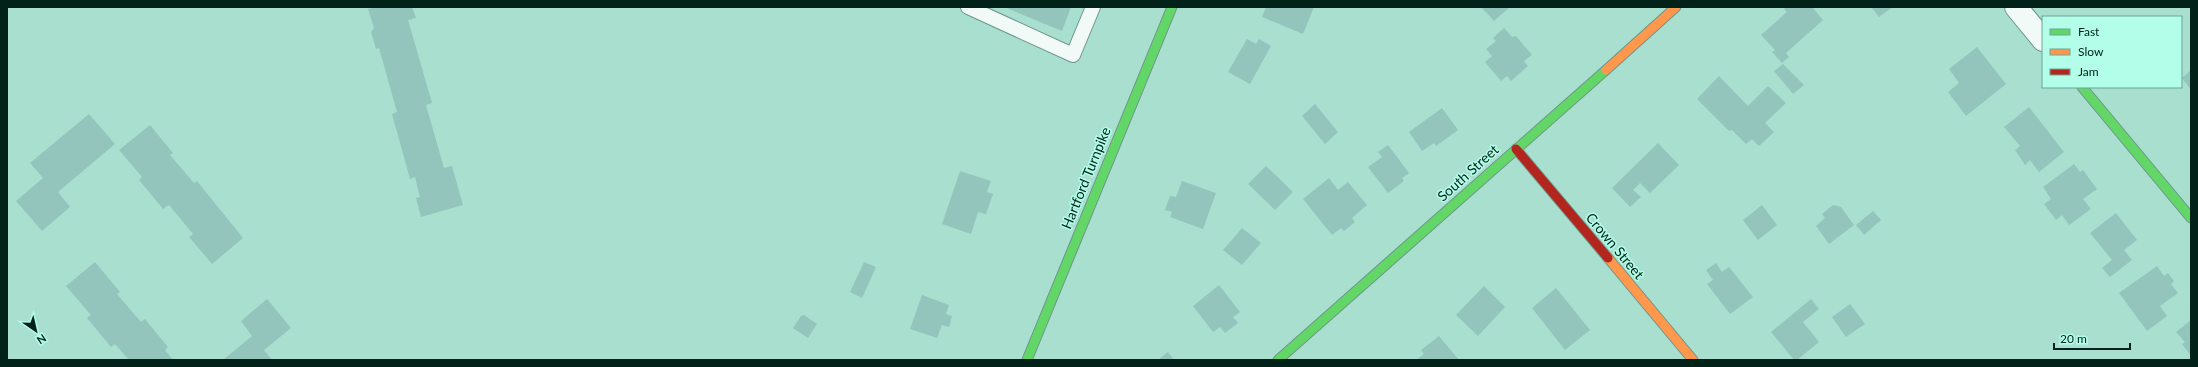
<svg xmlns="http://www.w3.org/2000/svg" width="2198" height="367" font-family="Lato,sans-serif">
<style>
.building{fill:#93c5bd}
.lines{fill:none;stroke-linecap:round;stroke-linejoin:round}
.lane-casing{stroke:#6f968c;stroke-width:16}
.street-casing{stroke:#6f968c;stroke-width:24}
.fast-casing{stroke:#6f968c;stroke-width:11}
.slow-casing{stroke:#6f968c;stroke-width:11}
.jam-casing{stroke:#6f968c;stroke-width:11}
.lane{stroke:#f2faf8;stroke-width:14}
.street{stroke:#f2faf8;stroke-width:22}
.fast{stroke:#63d668;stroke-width:9}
.slow{stroke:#ff974d;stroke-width:9}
.jam{stroke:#b3261e;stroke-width:9}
.labels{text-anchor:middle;stroke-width:3;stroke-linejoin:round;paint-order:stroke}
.street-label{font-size:14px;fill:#012119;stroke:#b2fee8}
</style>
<rect width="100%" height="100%" fill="#a9dfcf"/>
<path class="building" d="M377 7H412L416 18 408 20 432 103 426 105 444 168 452 166 463 205 421 217 416 198 420 197 415 177 410 179 392 114 397 112 379 48 376 49 371 32 374 28 368 9Z
M1004 7H1071L1062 31Z
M1266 7H1314L1303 34 1262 17Z
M1481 7H1510L1494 21Z
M1786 7H1812L1823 20 1786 53 1789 57 1782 63 1772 52 1775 50 1761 35 1787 12 1784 9Z
M1871 7H1893L1879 17Z
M1504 28 1512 37 1516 36 1532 55 1524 61 1528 66 1511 81 1507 76 1501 81 1485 62 1492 56 1486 49 1496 41 1493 38Z
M1247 39 1256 44 1259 39 1271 46 1250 84 1228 72Z
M1977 47 2006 84 1966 116 1948 92 1959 83 1949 69Z
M1783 64 1804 85 1793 94 1774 71Z
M2191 70V90L2182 78Z
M1719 76 1748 106 1768 86 1786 103 1765 123 1774 132 1759 146 1752 139 1746 144 1732 130 1729 131 1697 99Z
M1315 104 1338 132 1325 144 1302 116Z
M2029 107 2064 152 2039 172 2030 160 2025 165 2015 150 2020 146 2004 127Z
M1442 108 1458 130 1436 146 1434 143 1422 151 1409 132Z
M89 114 115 144 58 192 70 207 42 231 16 201 43 178 30 163Z
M150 125 173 153 170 155 194 183 197 181 243 238 212 264 189 237 193 234 169 205 163 209 139 180 142 177 119 150Z
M1658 143 1679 165 1650 193 1640 183 1633 190 1641 197 1630 207 1612 188Z
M1388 145 1409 173 1402 178 1404 181 1388 193 1368 167 1382 157 1378 152Z
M2074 164 2080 172 2083 170 2097 189 2083 199 2091 209 2069 225 2062 215 2056 220 2044 204 2051 199 2043 187Z
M1266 166 1293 192 1275 210 1248 184Z
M960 171 991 181 987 192 993 194 986 214 978 212 971 234 942 224Z
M1329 178 1338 190 1348 182 1367 205 1352 218 1355 222 1344 231 1341 228 1332 235 1303 199Z
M1182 181 1216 193 1203 229 1170 217 1172 212 1165 210 1170 196 1176 197Z
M1762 205 1777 225 1758 240 1743 220Z
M1833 205 1841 207 1854 225 1829 244 1816 226 1825 218 1822 214Z
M1873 211 1881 220 1864 235 1856 225Z
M2116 213 2137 240 2124 250 2132 260 2110 277 2102 268 2112 260 2090 233Z
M1242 228 1261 243 1242 265 1223 250Z
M95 262 120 292 117 294 141 322 145 319 168 347 165 350 173 360H129L115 344 111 347 87 318 91 315 66 286Z
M864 262 876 267 862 298 850 292Z
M1716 263 1722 272 1729 267 1753 297 1730 314 1707 284 1713 280 1706 270Z
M2157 266 2164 276 2168 273 2174 281 2171 284 2178 293 2160 306 2167 316 2147 331 2119 293Z
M1219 285 1240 312 1233 317 1238 323 1225 333 1220 327 1213 332 1193 306Z
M1484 286 1505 307 1478 336 1456 315Z
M1556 288 1590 330 1565 350 1532 308Z
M922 295 949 305 946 314 952 316 949 327 942 325 937 338 910 329Z
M267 299 291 328 264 350 272 360H223L252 336 241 321Z
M1811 299 1819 309 1803 322 1819 342 1797 360H1794L1771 332Z
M1850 304 1865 324 1846 337 1832 317Z
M804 315 817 324 808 338 793 328 801 316Z
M2191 320V356L2182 344 2185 342 2176 332Z
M1439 336 1459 360H1416L1424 354 1421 350Z
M1168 352 1174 360H1158Z"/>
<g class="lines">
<g class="lane-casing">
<path id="lane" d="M968 7 1073 55 1093 7"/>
</g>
<g class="street-casing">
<path id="street" d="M2016 7 2043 40"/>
</g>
<g class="fast-casing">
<path id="fast" d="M2082 87 2191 218
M1027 360 1172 7
M1278 360 1606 70"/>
</g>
<g class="slow-casing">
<path id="slow" d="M1606 70 1676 7
M1608 258 1693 360"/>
</g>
<g class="jam-casing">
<path id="jam" d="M1516 149 1608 258"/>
</g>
<use href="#lane" class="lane"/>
<use href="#street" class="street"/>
<use href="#fast" class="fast"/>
<use href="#slow" class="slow"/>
<use href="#jam" class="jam"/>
</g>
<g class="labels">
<g class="street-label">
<text transform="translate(1468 173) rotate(-42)" y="5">South Street</text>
<text transform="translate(1086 178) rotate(-68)" y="5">Hartford Turnpike</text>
<text transform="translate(1615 246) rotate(50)" y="5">Crown Street</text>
</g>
</g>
<rect width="2198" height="367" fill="none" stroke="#012119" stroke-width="16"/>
<rect x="2042" y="16" width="140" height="72" fill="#b2fee8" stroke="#6ba695"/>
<rect x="2050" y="29" width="20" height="6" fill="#63d668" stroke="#6ba695"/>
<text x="2078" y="36" font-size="12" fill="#012119">Fast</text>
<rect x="2050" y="49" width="20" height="6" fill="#ff974d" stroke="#6ba695"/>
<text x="2078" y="56" font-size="12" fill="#012119">Slow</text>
<rect x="2050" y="69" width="20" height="6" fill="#b3261e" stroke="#6ba695"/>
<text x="2078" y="76" font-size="12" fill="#012119">Jam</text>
<g transform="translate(36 331) rotate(146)" stroke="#b2fee8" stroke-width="3" paint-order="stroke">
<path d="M0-3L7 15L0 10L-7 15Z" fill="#012119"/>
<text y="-6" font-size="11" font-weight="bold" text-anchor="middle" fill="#012119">N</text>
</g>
<path d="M2054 343v6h76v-6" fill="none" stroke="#012119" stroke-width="2"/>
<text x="2060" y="343" font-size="12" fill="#012119" stroke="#b2fee8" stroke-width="3" paint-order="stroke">20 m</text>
</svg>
